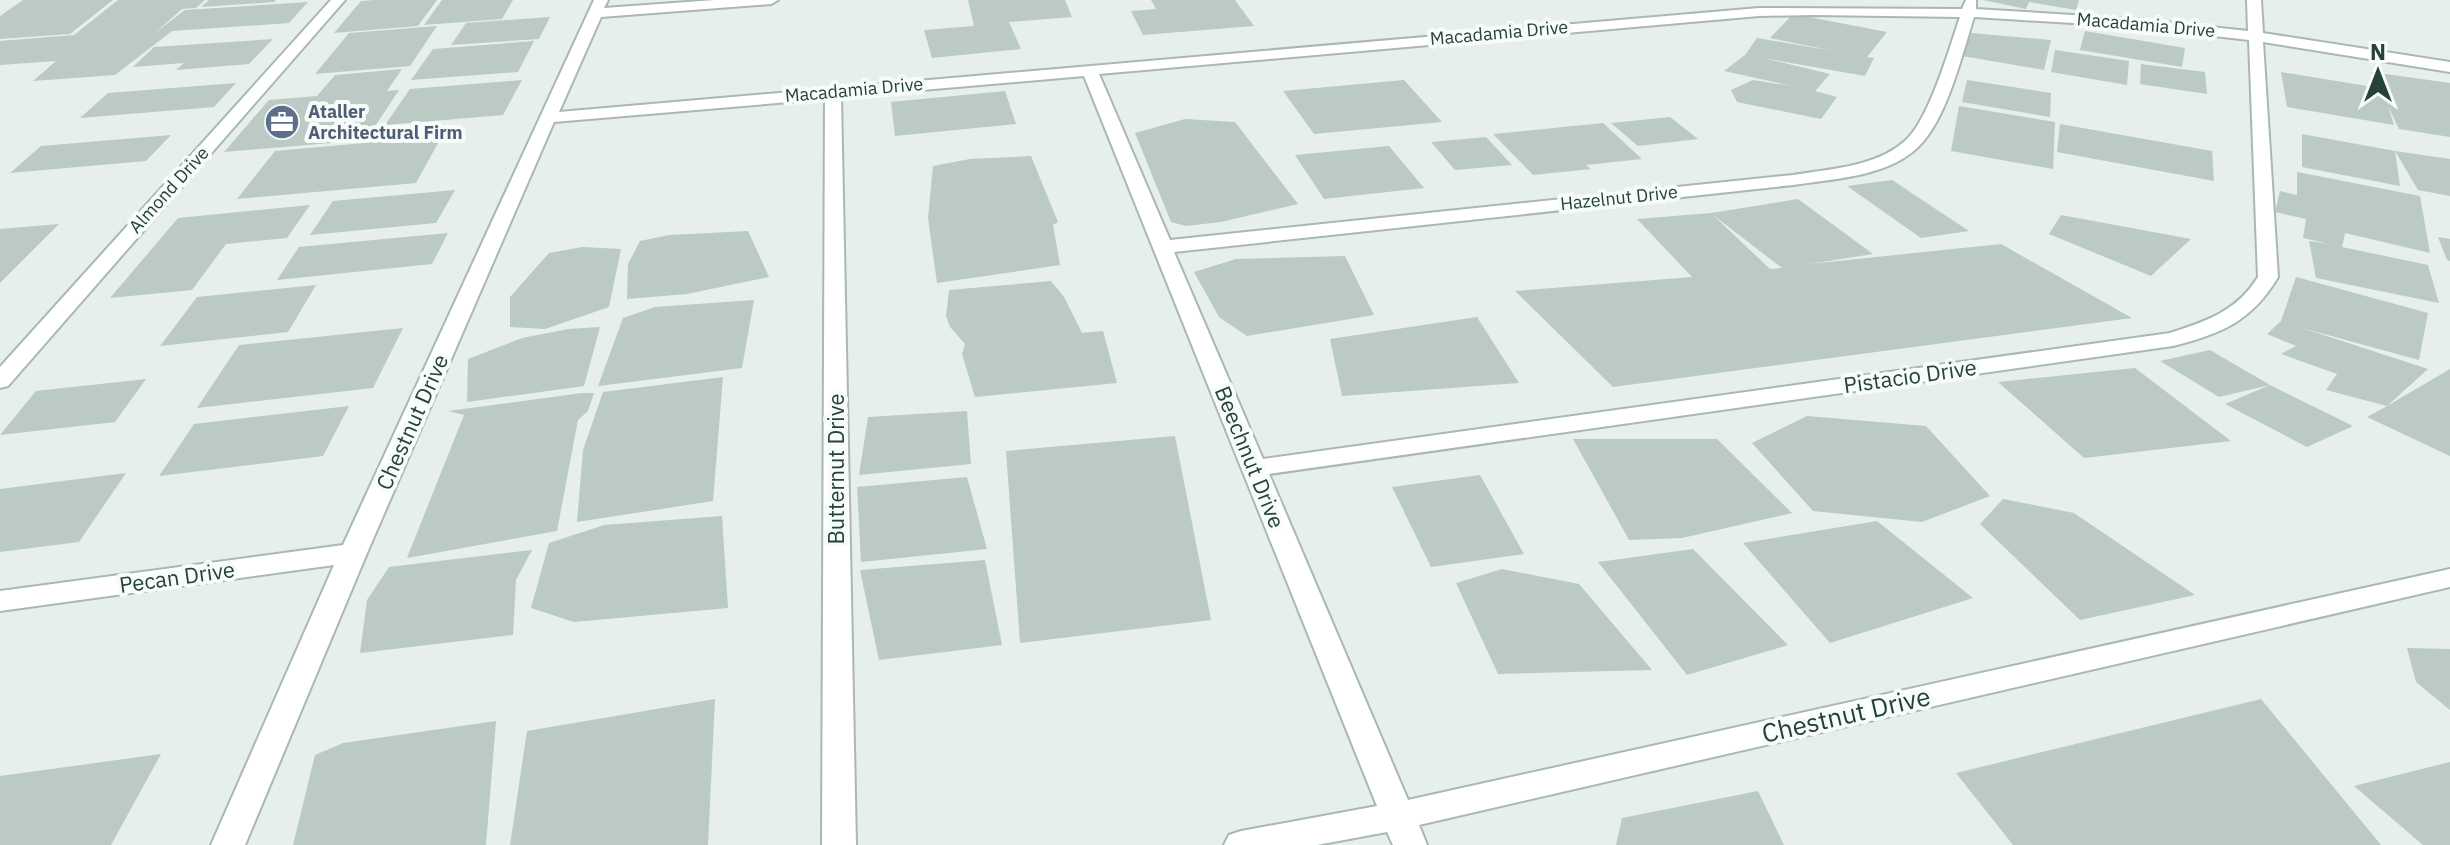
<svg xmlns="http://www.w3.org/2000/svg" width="2450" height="845" font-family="'IBM Plex Sans',sans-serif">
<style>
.building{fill:#bbcac4;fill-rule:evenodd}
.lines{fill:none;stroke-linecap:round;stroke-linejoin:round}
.street-casing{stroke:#a8b8b2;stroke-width:4}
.street{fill:#fff;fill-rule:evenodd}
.labels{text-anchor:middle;stroke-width:8;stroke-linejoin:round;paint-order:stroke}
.far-street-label{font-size:18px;fill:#24423a;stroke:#f7fbf9}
.far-service-label{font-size:18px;font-weight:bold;fill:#4e5e75;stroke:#f7fbf9;text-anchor:start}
.street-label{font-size:22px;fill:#24423a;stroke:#f7fbf9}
.near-street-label{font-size:26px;fill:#24423a;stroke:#f7fbf9}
</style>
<rect width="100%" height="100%" fill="#e6efeb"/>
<path class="building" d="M23 0H113L70 34 0 39V16Z
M118 0H205L196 8 182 9 155 33 185 10 308 2 289 23 172 31 115 75 33 81 56 61 0 65V41L74 35Z
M209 0H275V2L201 7Z
M375 0H437L418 26 334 33 361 1Z
M442 0H513L502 19 424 25Z
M968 0H1065L1072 17 1009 22 1021 49 932 58 924 30 974 26Z
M1151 0H1235L1254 26 1143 35 1131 11 1156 9Z
M1983 0H2079L2076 10 2029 2 2026 9Z
M1793 14 1887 32 1867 57 1874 58 1865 76 1763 58 1830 74 1815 91 1837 97 1821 119 1737 102 1731 90 1753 80 1792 86 1724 71 1745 55 1757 38 1834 51 1770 38Z
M550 17 539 39 451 45 466 23Z
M437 26 410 66 315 74 349 33Z
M2085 31 2185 48 2182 67 2080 50Z
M1971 33 2051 40 2044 70 1962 56Z
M273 39 249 64 176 70 184 63 133 67 154 47Z
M534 41 518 72 411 80 433 49Z
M2055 50 2129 61 2127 85 2051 72Z
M2141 64 2205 72 2207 94 2140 84Z
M402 69 387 91 399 90 366 140 224 152 269 100 317 96 335 75Z
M2281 72 2379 88 2371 72 2450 83V137L2399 129 2388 106 2394 125 2287 107Z
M522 80 503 115 385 125 410 89Z
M1404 80 1442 122 1314 134 1283 91Z
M1967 80 2051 93 2050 117 1962 102Z
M236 83 214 107 80 118 108 93Z
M1005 91 1016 124 895 136 891 102Z
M1959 106 2055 122 2053 169 1951 151Z
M1670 117 1698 139 1638 146 1611 123Z
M1185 119 1235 122 1298 204 1221 222 1186 226 1171 222 1135 133Z
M1603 123 1642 159 1586 165 1591 169 1533 175 1493 134Z
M2060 124 2212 151 2214 181 2057 152Z
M2302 134 2395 151 2400 186 2302 167Z
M171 135 146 161 10 173 41 146Z
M442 136 416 183 237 199 275 151Z
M1486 137 1512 165 1455 170 1431 142Z
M1389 146 1424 188 1324 199 1295 155Z
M2395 151 2450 159V196L2418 190Z
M1031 156 1058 222 1053 225 1060 265 937 283 928 218 933 166 970 159Z
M2297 172 2420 196 2430 253 2345 233 2342 247 2428 265 2439 303 2316 278 2309 241 2329 244 2303 238 2306 219 2275 212 2280 191 2297 195Z
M1892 180 1969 231 1921 238 1847 186Z
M455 190 436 223 310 235 333 201Z
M1798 199 1873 254 1809 264 2001 244 2132 318 1613 387 1515 291 1692 277 1637 219 1711 213ZM1713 215 1782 268 1770 269Z
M310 205 287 238 226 244 192 290 110 298 178 218Z
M2061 215 2191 239 2151 276 2049 234Z
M59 224 0 283V229Z
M748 231 769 277 687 294 627 299 628 264 640 241 669 235Z
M448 233 432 264 277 280 299 247Z
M2438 237 2450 239V261L2447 260Z
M582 247 621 249 609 307 545 329 510 327V297L549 253Z
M1345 256 1374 315 1247 336 1219 317 1194 272 1236 259Z
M2296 277 2428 313 2419 360 2302 328 2428 369 2387 406 2450 369V456L2367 417 2387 406 2326 390 2337 374 2281 354 2296 346 2267 334 2281 321Z
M1051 281 1064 297 1082 333 1103 331 1117 383 975 397 962 354 965 344 950 327 946 316 949 290Z
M316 285 288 332 160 346 197 297Z
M754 300 742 368 598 386 623 318 655 307Z
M1477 317 1519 383 1342 396 1330 339Z
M600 327 584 386 467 402 468 359 522 338 568 329Z
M403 328 373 388 197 408 239 345Z
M2210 350 2270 385 2219 397 2160 361Z
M2135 368 2231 441 2084 458 1998 382Z
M723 377 713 501 577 522 583 450 603 392Z
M146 379 115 422 0 435 36 391Z
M2270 385 2353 426 2307 447 2225 404Z
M582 393H594L588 411 578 420 557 531 407 558 464 415 448 411Z
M349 406 323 456 159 476 194 424Z
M967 411 971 464 859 475 868 417Z
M1807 416 1926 426 1990 496 1922 522 1813 511 1752 443Z
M1175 436 1211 620 1020 643 1006 451Z
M1573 439H1717L1792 513 1682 538 1629 540Z
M126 473 79 542 0 552V489Z
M1480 475 1524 554 1431 567 1392 487Z
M967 477 987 549 861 562 857 487Z
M2003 499 2074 513 2195 595 2080 620 1980 524Z
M722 516 728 608 574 622 531 608 549 543 604 525Z
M1877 521 1973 598 1830 643 1743 543Z
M1693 549 1788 645 1687 675 1598 562Z
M532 550 516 580 513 635 360 653 367 600 389 567Z
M985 560 1002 645 879 660 860 570Z
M1502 569 1579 584 1652 670 1498 674 1456 583Z
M2407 648 2450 649V710L2416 682Z
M715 699 708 845H510L527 731Z
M2261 699 2381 845H2013L1956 773Z
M496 721 486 845H293L315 755 343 743Z
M161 754 111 845H0V776Z
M2450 762V845H2423L2354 786Z
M1758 791 1784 845H1616L1622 818Z"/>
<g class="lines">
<g class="street-casing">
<path id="street" d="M331 0H345L8 386 0 388V367Z
M594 0H608L604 8 715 0H778L771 4 601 17 559 112 1759 8 1962 9 1966 0H1976V9L2137 19 2248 31 2247 0H2261L2263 33 2450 62V72L2263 42 2278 277C2252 321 2221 334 2173 346L1269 474 1408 800 2450 569V587L1419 825 1427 845H1393L1387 832 1317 845H1224L1229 835 1241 831 1377 806 1084 76 841 97 856 845H822L825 99 554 122 367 553 245 845H211L334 565 0 611V591L343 545ZM1813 15 1960 17C1949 49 1929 120 1905 141 1876 167 1829 169 1793 175L1170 240 1099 74 1759 16ZM1974 17 2137 27 2249 40 2258 277C2237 311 2207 321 2170 333L1263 459 1174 252 1793 185C1832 179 1886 177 1917 148 1946 122 1962 55 1974 17Z"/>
</g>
<use href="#street" class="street"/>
</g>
<defs>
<g id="office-disc" transform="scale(1.8)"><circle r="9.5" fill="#5c6f8a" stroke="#f7fbf9"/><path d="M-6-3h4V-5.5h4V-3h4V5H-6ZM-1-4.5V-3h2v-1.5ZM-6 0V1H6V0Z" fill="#fff"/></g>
</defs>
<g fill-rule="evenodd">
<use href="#office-disc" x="282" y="122"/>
</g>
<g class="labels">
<g class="far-street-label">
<text transform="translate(2146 25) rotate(5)" y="6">Macadamia Drive</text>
<text transform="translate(1499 33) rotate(-5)" y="6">Macadamia Drive</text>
<text transform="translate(854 90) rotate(-5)" y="6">Macadamia Drive</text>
<text transform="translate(169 190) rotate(-48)" y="6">Almond Drive</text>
<text transform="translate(1619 198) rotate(-6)" y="6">Hazelnut Drive</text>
</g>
<g class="far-service-label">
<text x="308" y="118">Ataller<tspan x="308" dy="21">Architectural Firm</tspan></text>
</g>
<g class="street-label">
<text transform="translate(1910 376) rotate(-8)" y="8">Pistacio Drive</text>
<text transform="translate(412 422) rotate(-66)" y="8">Chestnut Drive</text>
<text transform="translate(1250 457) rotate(68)" y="8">Beechnut Drive</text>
<text transform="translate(836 469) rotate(-90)" y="8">Butternut Drive</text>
<text transform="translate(177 577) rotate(-8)" y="8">Pecan Drive</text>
</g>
<g class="near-street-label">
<text transform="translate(1846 715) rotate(-13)" y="9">Chestnut Drive</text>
</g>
</g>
<g transform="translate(2378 72)" stroke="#f7fbf9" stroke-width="6" paint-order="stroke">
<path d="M0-6L14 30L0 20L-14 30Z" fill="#24423a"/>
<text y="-12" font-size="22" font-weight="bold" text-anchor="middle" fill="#24423a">N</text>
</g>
</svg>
